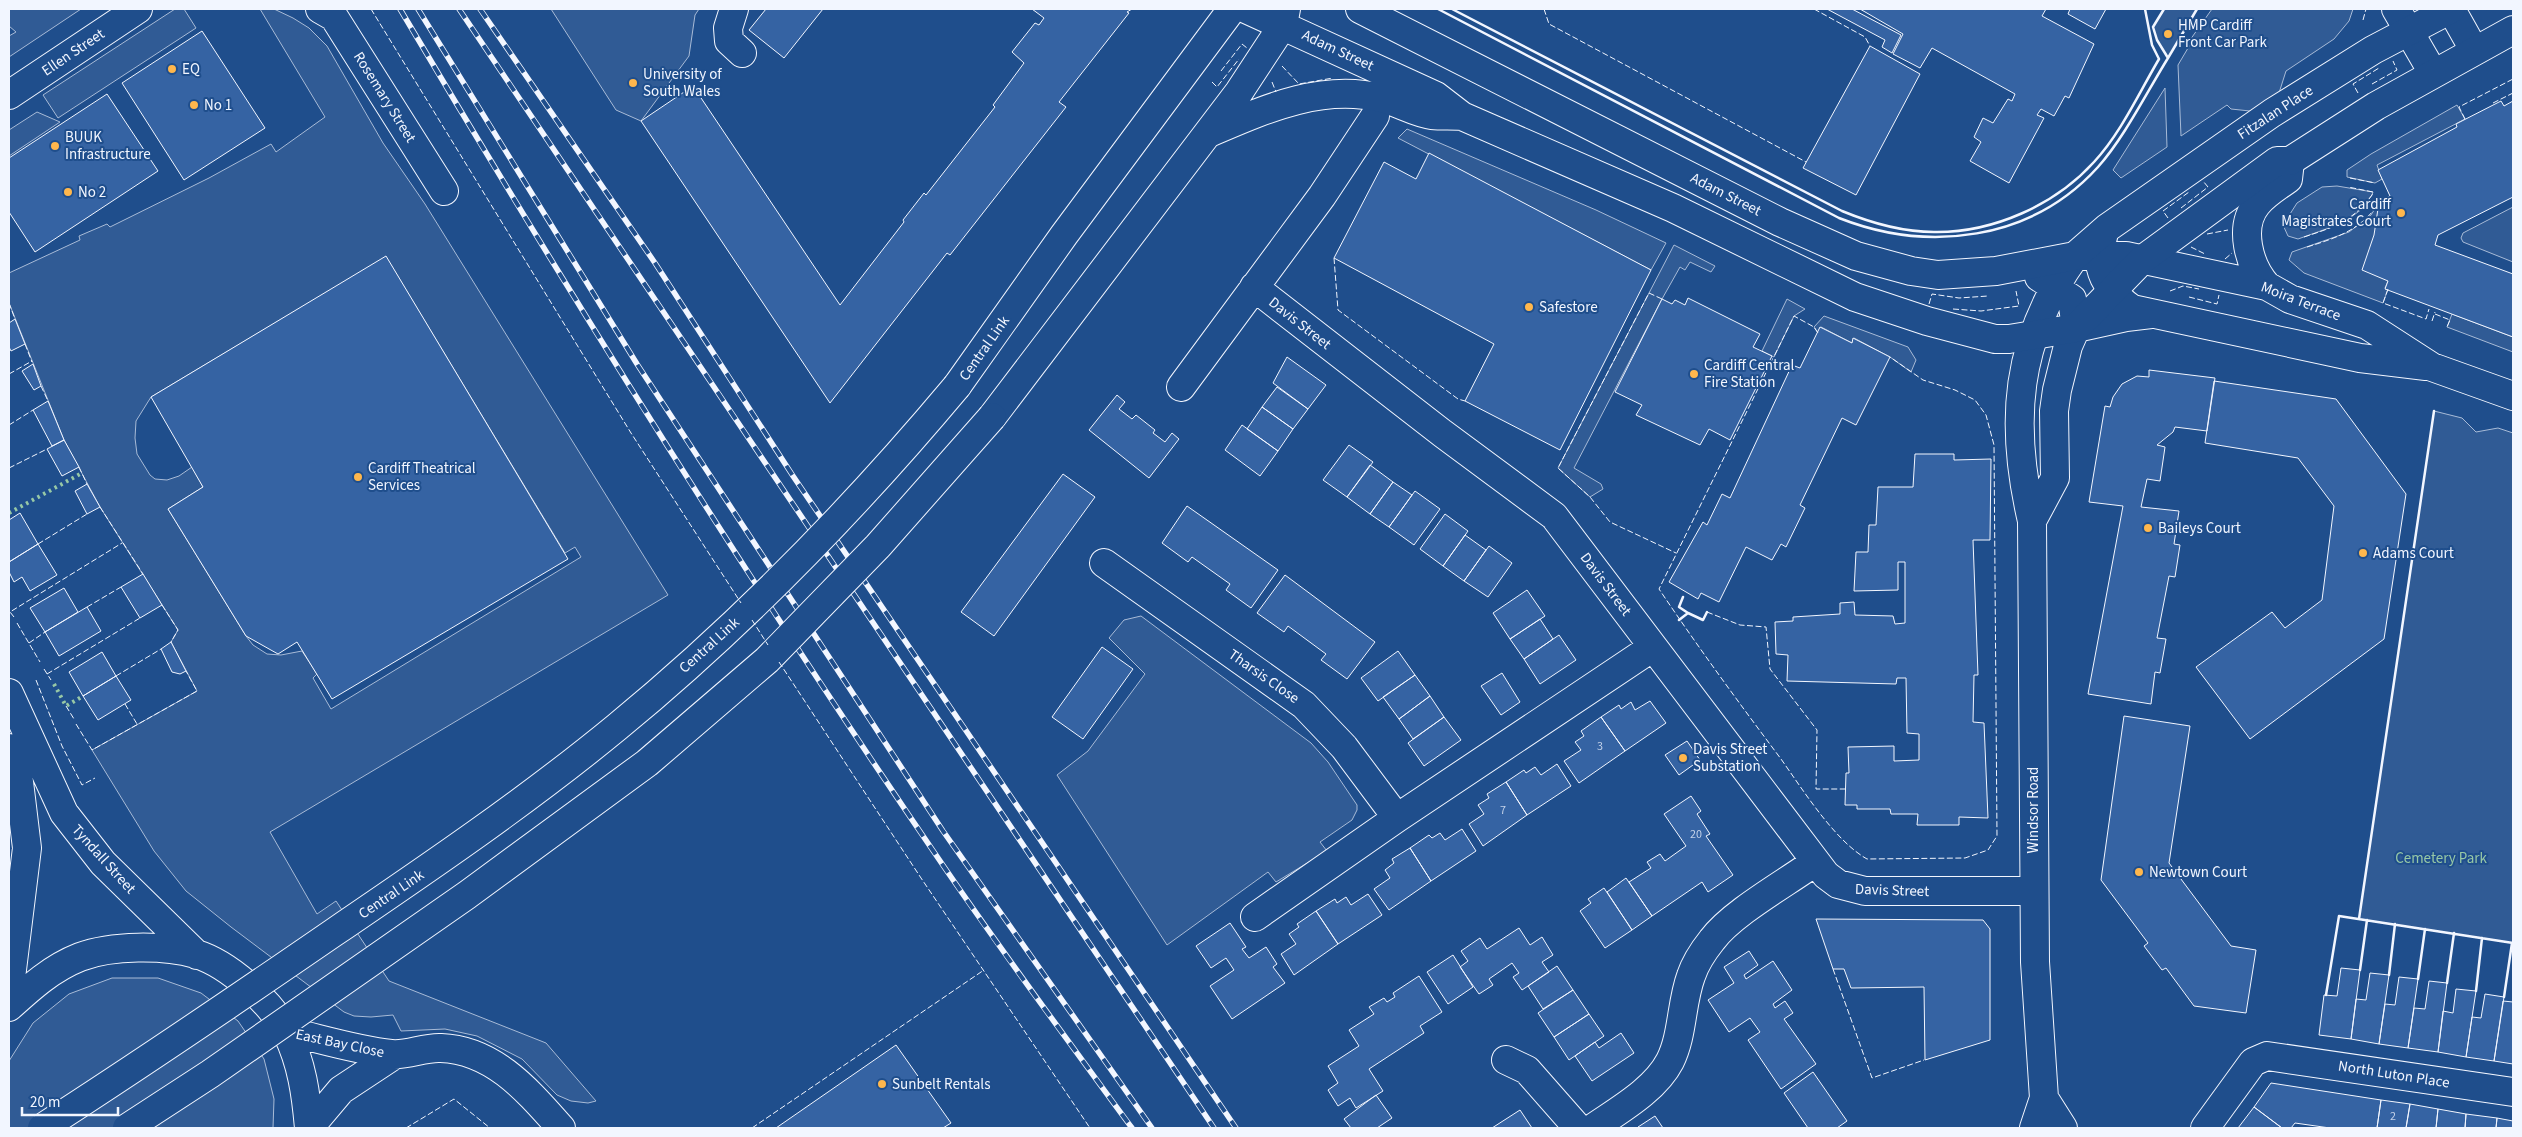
<svg xmlns="http://www.w3.org/2000/svg" width="2522" height="1137" font-family="'Source Sans 3',sans-serif">
<style>
.built{fill:#305b95;stroke:#a8bbd7;fill-rule:evenodd}
.building{fill:#3563a3;stroke:#f2f6ff}
.lines{fill:none;stroke-linecap:round;stroke-linejoin:round}
.minor-casing{stroke:#f2f6ff;stroke-width:30}
.major-casing{stroke:#f2f6ff;stroke-width:30}
.minor{stroke:#1f4e8c;stroke-width:28}
.major{stroke:#1f4e8c;stroke-width:28}
.rail-casing{stroke:#f2f6ff;stroke-width:5.5}
.rail{stroke:#1f4e8c;stroke-width:4;stroke-dasharray:11;stroke-linecap:butt}
.major-bridge-casing{stroke:#f2f6ff;stroke-width:30;stroke-linecap:butt}
.major-bridge{stroke:#1f4e8c;stroke-width:28}
.hedge{stroke:#97c8a6;stroke-width:4;stroke-dasharray:2.5 4;stroke-linecap:butt}
.fence{stroke:#f2f6ff;stroke-width:1;stroke-dasharray:6 2.5;stroke-linecap:butt}
.wall{stroke:#f2f6ff;stroke-width:2.5}
.poi-dot{fill:#ffb74d;stroke:#1f4e8c;stroke-width:2}
.labels{text-anchor:middle;stroke-width:4;stroke-linejoin:round;paint-order:stroke}
.number-label{font-size:12px;fill:#c3d1e8}
.poi-label{font-size:15px;fill:#f2f6ff;stroke:#1f4e8c;text-anchor:start}
.street-label{font-size:15px;fill:#f2f6ff;stroke:#1f4e8c}
.park-label{font-size:15px;fill:#97c8a6;stroke:#1f4e8c}
</style>
<rect width="100%" height="100%" fill="#1f4e8c"/>
<path class="built" d="M9 9H81L9 57V36L16 32 9 26Z
M175 9H184L196 28 58 118 43 95Z
M260 9H274L293 18 309 28 327 46 383 143 425 204 668 595 270 832 317 914 336 901 389 981 546 1043 596 1101 588 1103 571 1101 557 1095 522 1059 477 1036 445 1029 401 1031 393 1015 371 1017 354 1016 344 1012 231 927 186 891 154 851 92 750 197 691 171 642 178 630 100 507 64 440 9 303V273L80 240 79 236 107 224 110 227 209 178 271 144 276 152 325 117ZM386 257 565 553 575 547 581 557 331 709 313 678 317 674 302 651 281 655 267 654 253 645 246 636 168 509 203 487 192 467 179 476 167 480 155 479 150 475 137 454 135 438 136 421 151 397Z
M551 9H699L695 15 689 56 641 121 616 110Z
M2164 9H2197L2168 58 2157 40 2153 27Z
M2212 9H2353L2349 21 2334 39 2286 71 2279 93 2268 104 2250 111 2231 109 2227 105 2181 136 2178 65 2191 43 2190 40Z
M2165 88 2167 147 2121 178 2113 170Z
M2457 105 2465 119 2377 165 2382 179 2375 183 2347 177V170L2371 154Z
M37 112 60 122 9 156V130Z
M1407 129 1596 210 1666 243 1651 270 1398 138Z
M2337 186 2373 192 2372 195 2362 209 2343 223 2298 239 2288 236 2283 225 2297 203 2322 187Z
M2378 204 2388 281 2385 288 2388 289 2383 303 2304 273 2289 260 2292 252 2349 232 2371 215Z
M2513 207V262L2463 242 2461 238 2463 233Z
M1674 245 1715 266 1711 272 1690 262 1685 270 1680 267 1662 299 1574 468 1601 484 1603 489 1590 497 1558 468Z
M1787 299 1805 309 1794 316 1774 357 1762 351Z
M2452 314 2513 337V352L2447 327Z
M1824 316 1908 347 1916 360 1911 372 1890 357 1854 338 1852 343 1821 327 1818 333 1814 327Z
M2434 411 2462 418 2476 432 2498 428 2513 433V943L2359 919Z
M1141 616 1311 743 1328 762 1357 805V810L1352 820 1320 842 1327 851 1276 882 1268 872 1167 945 1057 775 1088 751 1145 674 1109 638 1124 620Z
M112 978H158L201 993 238 1021 264 1059 274 1099 273 1128H9V1061L33 1023 69 994Z"/>
<path class="building" d="M766 9H823L784 58 749 30Z
M1032 9H1132L1127 12 1129 13 1059 102 1066 107 950 255 947 253 830 403 641 121 693 86 840 305 904 222 903 220 924 193 926 195 995 107 993 105 1024 63 1012 52 1035 23 1039 25 1044 18Z
M1827 9H1852L1901 35 1892 53 1882 47 1885 40Z
M1860 9H2046L2042 16 2094 44 2069 98 2065 96 2054 116 2041 109 2037 115 2044 118 2009 183 1970 161 1981 142 1974 137 1983 118 1993 123 2008 99 2012 101 2015 94 1932 48 1920 68 1893 54 1903 34Z
M2070 9H2106L2095 29 2068 14Z
M202 31 265 128 184 180 122 83Z
M1870 46 1920 74 1856 195 1803 168Z
M107 94 158 171 35 252 9 212V158Z
M2501 101 2504 106 2513 101V197L2438 235 2435 245 2513 274V337L2385 289 2388 281 2362 270 2374 235 2379 202 2390 196 2378 170 2457 127 2456 124Z
M1429 153 1651 270 1560 450 1465 401 1494 344 1334 258 1384 162 1416 179Z
M386 256 568 559 332 699 297 642 278 654 246 636 168 509 203 487 151 397Z
M1688 298 1760 334 1753 347 1772 356 1730 440 1709 429 1700 445 1636 415 1642 405 1615 392 1662 299 1672 304 1675 300 1685 305Z
M15 319 25 344 11 351 9 347V323Z
M1820 327 1852 343 1853 338 1890 357 1856 425 1842 418 1800 505 1805 508 1786 547 1781 544 1772 560 1746 547 1719 602 1701 593 1698 599 1669 582 1703 522 1707 525 1722 494 1730 498 1792 365 1800 368Z
M1287 357 1326 385 1308 409 1273 383Z
M33 364 41 386 34 390 22 371Z
M2149 370 2215 378 2207 431 2175 427 2173 432 2157 445 2165 447 2160 481 2147 479 2141 507 2179 511 2174 544 2180 545 2175 577 2169 576 2157 638 2166 639 2160 673 2155 672 2151 704 2088 694 2123 506 2089 502 2105 406 2110 407 2113 397 2122 384 2137 376 2149 377Z
M2214 381 2336 399 2406 494 2384 639 2250 739 2196 667 2272 612 2285 628 2322 600 2334 506 2298 458 2205 443Z
M1277 387 1308 409 1293 429 1262 407Z
M1117 395 1125 402 1119 409 1132 419 1136 415 1155 430 1153 433 1165 442 1172 433 1179 439 1149 478 1089 430Z
M48 401 64 440 52 446 33 410Z
M1262 407 1293 429 1278 451 1247 429Z
M1242 425 1278 451 1260 476 1225 450Z
M64 440 79 467 62 476 47 449Z
M1349 445 1373 462 1347 497 1323 480Z
M1915 454H1954V460L1991 459 1990 540H1973L1978 675H1974L1973 722 1984 723 1988 818 1959 817V825H1917L1918 814H1891L1890 809H1857V805H1845L1846 773H1849L1848 747 1894 746V761L1919 760V734L1907 733 1906 678H1897L1896 684 1787 681 1788 655 1776 654 1775 622 1793 621V617L1840 614V603L1854 602 1855 615 1893 616 1895 624 1905 623V562H1898V590L1854 591 1856 552H1868L1869 525H1876L1878 487H1913Z
M1370 465 1393 482 1370 514 1347 497Z
M1063 474 1095 497 994 636 961 612Z
M1393 482 1412 495 1389 527 1370 514Z
M87 484 100 507 87 514 75 491Z
M1415 491 1440 509 1414 545 1389 527Z
M1187 506 1278 570 1251 608 1226 590 1230 584 1192 557 1188 562 1162 543Z
M20 513 38 544 9 562V520Z
M1445 514 1468 531 1443 566 1420 549Z
M1465 535 1486 550 1464 581 1443 566Z
M38 544 57 575 30 591 22 577 14 582 9 572V562Z
M1489 546 1512 563 1488 597 1464 581Z
M143 574 162 605 140 618 121 587Z
M1285 575 1375 642 1347 679 1321 660 1326 654 1288 626 1284 632 1257 613Z
M64 588 78 612 45 632 30 608Z
M1527 590 1545 616 1510 639 1493 613Z
M87 607 101 631 59 656 45 632Z
M1540 619 1553 639 1524 659 1510 639Z
M1559 635 1576 660 1540 684 1524 659Z
M171 642 186 671 180 674 172 672 161 649Z
M1102 647 1133 669 1083 739 1052 717Z
M1398 651 1415 675 1378 701 1361 678Z
M102 652 116 676 83 696 69 672Z
M1502 673 1520 702 1501 715 1481 686Z
M1415 675 1430 696 1399 719 1383 697Z
M116 676 131 700 98 720 83 696Z
M1430 696 1444 717 1413 739 1399 719Z
M1650 701 1666 723 1625 751 1601 717 1619 705 1621 709 1631 702 1635 710Z
M2124 716 2190 726 2169 863 2231 946 2256 950 2246 1013 2194 1006 2166 968 2162 970 2144 946 2148 943 2101 880Z
M1444 717 1461 740 1424 766 1408 743Z
M1601 717 1625 751 1579 783 1564 761 1581 750 1575 742 1584 736 1581 731Z
M1687 741 1700 760 1679 775 1665 755Z
M1557 764 1571 786 1527 815 1506 782 1524 770 1526 773 1535 767 1541 775Z
M1506 782 1527 815 1483 846 1469 824 1484 814 1478 805 1489 798 1487 794Z
M1691 796 1701 811 1697 814 1710 834 1706 836 1733 875 1708 892 1702 882 1652 916 1629 882 1651 868 1647 862 1660 854 1665 861 1686 846 1664 814Z
M1462 829 1476 851 1431 881 1410 848 1429 835 1432 838 1440 833 1445 840Z
M1410 848 1431 881 1389 910 1374 889 1390 878 1385 870 1394 863 1392 859Z
M1626 878 1652 916 1632 930 1607 892Z
M1604 888 1632 930 1605 948 1580 911 1591 903 1588 899Z
M1368 894 1382 915 1338 944 1316 911 1335 899 1337 903 1346 897 1351 905Z
M1316 911 1338 944 1294 975 1281 954 1296 944 1289 934 1299 927 1297 924Z
M1816 919 1983 920 1990 929V1040L1925 1060 1924 987 1851 988 1844 969H1833Z
M1230 923 1246 947 1242 949 1249 958 1266 947 1277 964 1273 967 1285 983 1232 1019 1210 986 1234 970 1226 958 1211 968 1196 946Z
M1519 928 1530 945 1542 937 1553 955 1542 962 1549 972 1522 990 1513 977 1519 973 1512 963 1489 979 1493 985 1479 994 1460 967 1468 961 1461 951 1480 938 1487 949Z
M1749 951 1758 965 1744 975 1746 979 1773 961 1792 990 1773 1004 1775 1008 1785 1001 1793 1013 1784 1019 1816 1064 1781 1089 1748 1040 1760 1032 1750 1018 1729 1032 1708 1000 1734 983 1724 967Z
M1453 955 1473 987 1448 1004 1427 972Z
M1557 966 1573 990 1543 1009 1528 986Z
M2341 968 2360 970 2351 1039 2319 1035 2324 995 2337 996Z
M2370 973 2389 975 2379 1044 2351 1039 2356 999 2366 1000Z
M1419 976 1442 1012 1420 1026 1424 1033 1369 1069 1383 1091 1356 1108 1350 1098 1338 1106 1328 1090 1338 1083 1328 1066 1359 1046 1349 1030 1374 1014 1369 1007 1384 998 1387 1002 1395 997 1393 993Z
M2399 977 2418 979 2408 1048 2379 1044 2385 1004 2395 1005Z
M2429 981 2447 983 2438 1052 2408 1048 2414 1008 2425 1009Z
M2456 989 2476 991 2466 1057 2438 1052 2443 1011 2453 1013Z
M1573 990 1589 1014 1554 1037 1538 1013Z
M2485 994 2504 997 2494 1061 2466 1057 2472 1017 2481 1018Z
M2503 1001 2513 1002V1064L2494 1061Z
M1589 1014 1604 1036 1569 1060 1554 1037Z
M1621 1033 1634 1053 1592 1081 1575 1056 1595 1042 1599 1048Z
M896 1045 951 1123 943 1128H776Z
M1813 1072 1847 1121 1837 1128H1808L1784 1093Z
M2271 1083 2381 1100 2377 1128H2330L2295 1123 2291 1128H2282L2254 1107Z
M1376 1095 1392 1118 1377 1128H1351L1344 1119Z
M2381 1100 2410 1104 2406 1128H2377Z
M2410 1104 2438 1109 2436 1128H2406Z
M2254 1107 2282 1128H2238Z
M2438 1109 2466 1114 2465 1128H2436Z
M1520 1110 1532 1128H1492Z
M2466 1114 2497 1118 2496 1128H2465Z
M1655 1116 1663 1128H1639L1638 1127Z
M2497 1118 2513 1121V1128H2496Z"/>
<g class="lines">
<g class="minor-casing">
<path id="minor" d="M320 9 334 17 444 191
M734 9 728 28 729 41 742 53
M2396 9 2433 73
M2451 9 2474 50
M9 95 138 9
M2103 237C2092 267 2108 292 2132 309L2360 358 2426 366
M2039 277 2072 299 2076 328
M2267 286C2249 266 2238 227 2257 204 2265 194 2277 187 2288 179L2290 161
M1254 287 1442 433 1554 516 1826 875 1838 884 1865 891H2034
M2076 328 2126 317 2151 314
M1181 387 1322 196 1375 116
M2032 521 2055 478 2054 411 2057 390 2068 346 2076 328
M1104 563 1304 705 1344 747 1397 818
M9 693 64 813 103 863 197 955
M9 748 19 782 27 848 9 994
M1255 917 1397 818 1653 647
M9 1007C31 987 52 968 80 957 112 945 164 945 196 954 229 964 272 1003 287 1033 302 1064 306 1094 309 1128
M286 1031C321 1039 356 1050 391 1054 407 1056 424 1047 441 1048 494 1050 528 1091 561 1128
M1506 1060 1527 1070 1578 1128
M2044 1098 2063 1128
M309 1128 341 1090 394 1055
M1593 1128C1619 1110 1655 1090 1670 1061 1683 1035 1681 1003 1691 976 1695 964 1704 950 1712 940 1732 913 1786 883 1815 862
M2034 1128 2044 1098 2035 962 2032 521C2009 423 2015 340 2075 256H2126L2267 286 2290 299 2367 325 2432 367 2513 396
M2205 1128 2253 1062 2267 1056 2513 1092"/>
</g>
<g class="major-casing">
<path id="major" d="M1246 9 1436 96 1462 116 1673 208 1855 297 1927 321 1995 339H2009L2076 328 2143 259 2277 161H2290L2376 106 2513 30
M1360 9 1780 222 1856 256 1911 271 1938 275 1996 271 2075 256 2107 228 2272 113 2373 50 2451 9
M1209 133C1263 110 1321 83 1381 98 1398 102 1415 113 1432 115 1442 116 1452 115 1462 116
M957 386 1064 235 1232 9
M992 417 1239 92 1283 25 1286 9"/>
</g>
<use href="#minor" class="minor"/>
<use href="#major" class="major"/>
<g class="rail-casing">
<path id="rail" d="M400 9C570 296 748 580 936 855 999 948 1066 1038 1132 1128
M418 9 637 364 943 831 1152 1128
M459 9 1214 1128
M480 9 655 263 793 476 1236 1128"/>
</g>
<use href="#rail" class="rail"/>
<g class="major-bridge-casing">
<path id="major-bridge" d="M42 1128C140 1065 237 999 333 933 430 867 527 801 617 727 741 625 854 509 957 386
M127 1128 210 1074 467 895 647 763 767 660 878 546 992 417"/>
</g>
<use href="#major-bridge" class="major-bridge"/>
<path class="hedge" d="M9 513 82 473
M54 684 66 706 83 696"/>
<path class="fence" d="M371 9 631 433 741 603
M1544 9 1549 24 1806 162
M1814 9 1865 37 1870 46
M2363 20 2366 9
M1282 66 1299 84 1333 78
M1221 71 1242 44 1247 48
M1212 82 1217 87 1239 59
M1272 82 1276 92
M2372 84 2397 70 2393 61
M2358 93 2353 84 2379 68
M2493 103 2513 93
M2465 119 2459 107 2513 79
M2350 178 2375 183
M2181 208 2208 187 2203 181
M2168 218 2163 211 2189 192
M2207 234 2228 230
M2304 237C2334 227 2352 222 2372 195L2373 192 2348 187
M2191 247 2205 254
M2307 247C2336 238 2361 230 2378 204
M1334 258 1338 310 1458 399 1465 401
M2225 259 2232 253
M2388 289 2383 303 2426 319 2429 309
M2170 291 2183 286 2199 289
M2189 297 2217 304 2219 295
M1662 299 1649 293 1558 468 1590 497 1610 522 1676 553
M9 303 15 319
M1929 304 1932 294 1959 298 1988 296
M1953 309 1981 311 2019 306 2016 291
M2435 314 2450 320 2447 327
M2432 321 2435 312
M1818 333 1814 327 1794 316 1659 589C1698 647 1739 703 1781 759 1803 790 1835 841 1867 859L1965 858 1988 850 1997 836 1994 445 1986 415 1975 400 1955 390 1923 380 1890 357
M25 344 32 362
M9 374 32 361
M41 386 48 401
M9 425 33 410
M79 467 87 484
M9 468 47 449
M100 507 143 574
M38 544 87 514
M162 605 178 630 171 642
M87 607 121 587
M1707 612 1740 625 1766 627 1770 669 1817 730 1816 789H1845
M14 617 10 612 122 543
M752 620 768 645
M17 623 40 662
M29 643 45 632
M779 662 921 878 1090 1128
M44 669 51 680
M47 674 140 618
M116 676 161 649
M36 680 62 746 82 785 95 778
M125 704 137 724
M66 706 74 719
M76 724 92 750 197 691 186 671
M1833 969 1872 1078 1924 1060
M406 1128 454 1099 490 1128
M752 1128 984 970"/>
<path class="wall" d="M1438 9 1839 218C1928 253 2031 241 2098 167 2124 138 2147 92 2168 58L2157 40 2153 27 2164 9
M1452 9 1842 211C1871 223 1902 232 1934 232 1993 233 2055 205 2094 162 2121 133 2139 93 2159 59L2152 45 2145 9
M2168 58 2197 9
M1683 597 1679 607 1688 613
M1679 620 1688 613 1703 620 1707 612
M2359 919 2434 411
M2360 970 2367 920
M2389 975 2395 924
M2418 979 2425 929
M2447 983 2454 933
M2476 991 2482 938
M2326 995 2339 916 2513 943
M2504 997 2512 943"/>
</g>
<g class="poi-dot">
<circle cx="2168" cy="34" r="5"/>
<circle cx="172" cy="69" r="5"/>
<circle cx="633" cy="83" r="5"/>
<circle cx="194" cy="105" r="5"/>
<circle cx="55" cy="146" r="5"/>
<circle cx="68" cy="192" r="5"/>
<circle cx="2401" cy="213" r="5"/>
<circle cx="1529" cy="307" r="5"/>
<circle cx="1694" cy="374" r="5"/>
<circle cx="358" cy="477" r="5"/>
<circle cx="2148" cy="528" r="5"/>
<circle cx="2363" cy="553" r="5"/>
<circle cx="1683" cy="758" r="5"/>
<circle cx="2139" cy="872" r="5"/>
<circle cx="882" cy="1084" r="5"/>
</g>
<g class="labels">
<g class="number-label">
<text x="1600" y="750">3</text>
<text x="1503" y="814">7</text>
<text x="1696" y="838">20</text>
<text x="2393" y="1120">2</text>
</g>
<g class="poi-label">
<text x="2178" y="30">HMP Cardiff<tspan x="2178" dy="17">Front Car Park</tspan></text>
<text x="182" y="74">EQ</text>
<text x="643" y="79">University of<tspan x="643" dy="17">South Wales</tspan></text>
<text x="204" y="110">No 1</text>
<text x="65" y="142">BUUK<tspan x="65" dy="17">Infrastructure</tspan></text>
<text x="78" y="197">No 2</text>
<text x="2391" y="209" text-anchor="end">Cardiff<tspan x="2391" dy="17">Magistrates Court</tspan></text>
<text x="1539" y="312">Safestore</text>
<text x="1704" y="370">Cardiff Central<tspan x="1704" dy="17">Fire Station</tspan></text>
<text x="368" y="473">Cardiff Theatrical<tspan x="368" dy="17">Services</tspan></text>
<text x="2158" y="533">Baileys Court</text>
<text x="2373" y="558">Adams Court</text>
<text x="1693" y="754">Davis Street<tspan x="1693" dy="17">Substation</tspan></text>
<text x="2149" y="877">Newtown Court</text>
<text x="892" y="1089">Sunbelt Rentals</text>
</g>
<g class="street-label">
<text transform="translate(1338 50) rotate(25)" y="5">Adam Street</text>
<text transform="translate(73 52) rotate(-34)" y="5">Ellen Street</text>
<text transform="translate(385 97) rotate(58)" y="5">Rosemary Street</text>
<text transform="translate(2275 112) rotate(-33)" y="5">Fitzalan Place</text>
<text transform="translate(1726 194) rotate(27)" y="5">Adam Street</text>
<text transform="translate(2301 301) rotate(21)" y="5">Moira Terrace</text>
<text transform="translate(1300 323) rotate(38)" y="5">Davis Street</text>
<text transform="translate(984 348) rotate(-55)" y="5">Central Link</text>
<text transform="translate(1606 584) rotate(53)" y="5">Davis Street</text>
<text transform="translate(709 645) rotate(-42)" y="5">Central Link</text>
<text transform="translate(1264 676) rotate(35)" y="5">Tharsis Close</text>
<text transform="translate(2033 810) rotate(-90)" y="5">Windsor Road</text>
<text transform="translate(104 859) rotate(48)" y="5">Tyndall Street</text>
<text transform="translate(1892 890) rotate(2)" y="5">Davis Street</text>
<text transform="translate(391 894) rotate(-34)" y="5">Central Link</text>
<text transform="translate(340 1043) rotate(12)" y="5">East Bay Close</text>
<text transform="translate(2394 1074) rotate(9)" y="5">North Luton Place</text>
</g>
<g class="park-label">
<text x="2441" y="863">Cemetery Park</text>
</g>
</g>
<rect width="2522" height="1137" fill="none" stroke="#f2f6ff" stroke-width="20"/>
<path d="M22 1107v8h96v-8" fill="none" stroke="#f2f6ff" stroke-width="2.5"/>
<text x="30" y="1107" font-size="15" fill="#f2f6ff" stroke="#1f4e8c" stroke-width="4" paint-order="stroke">20 m</text>
</svg>
